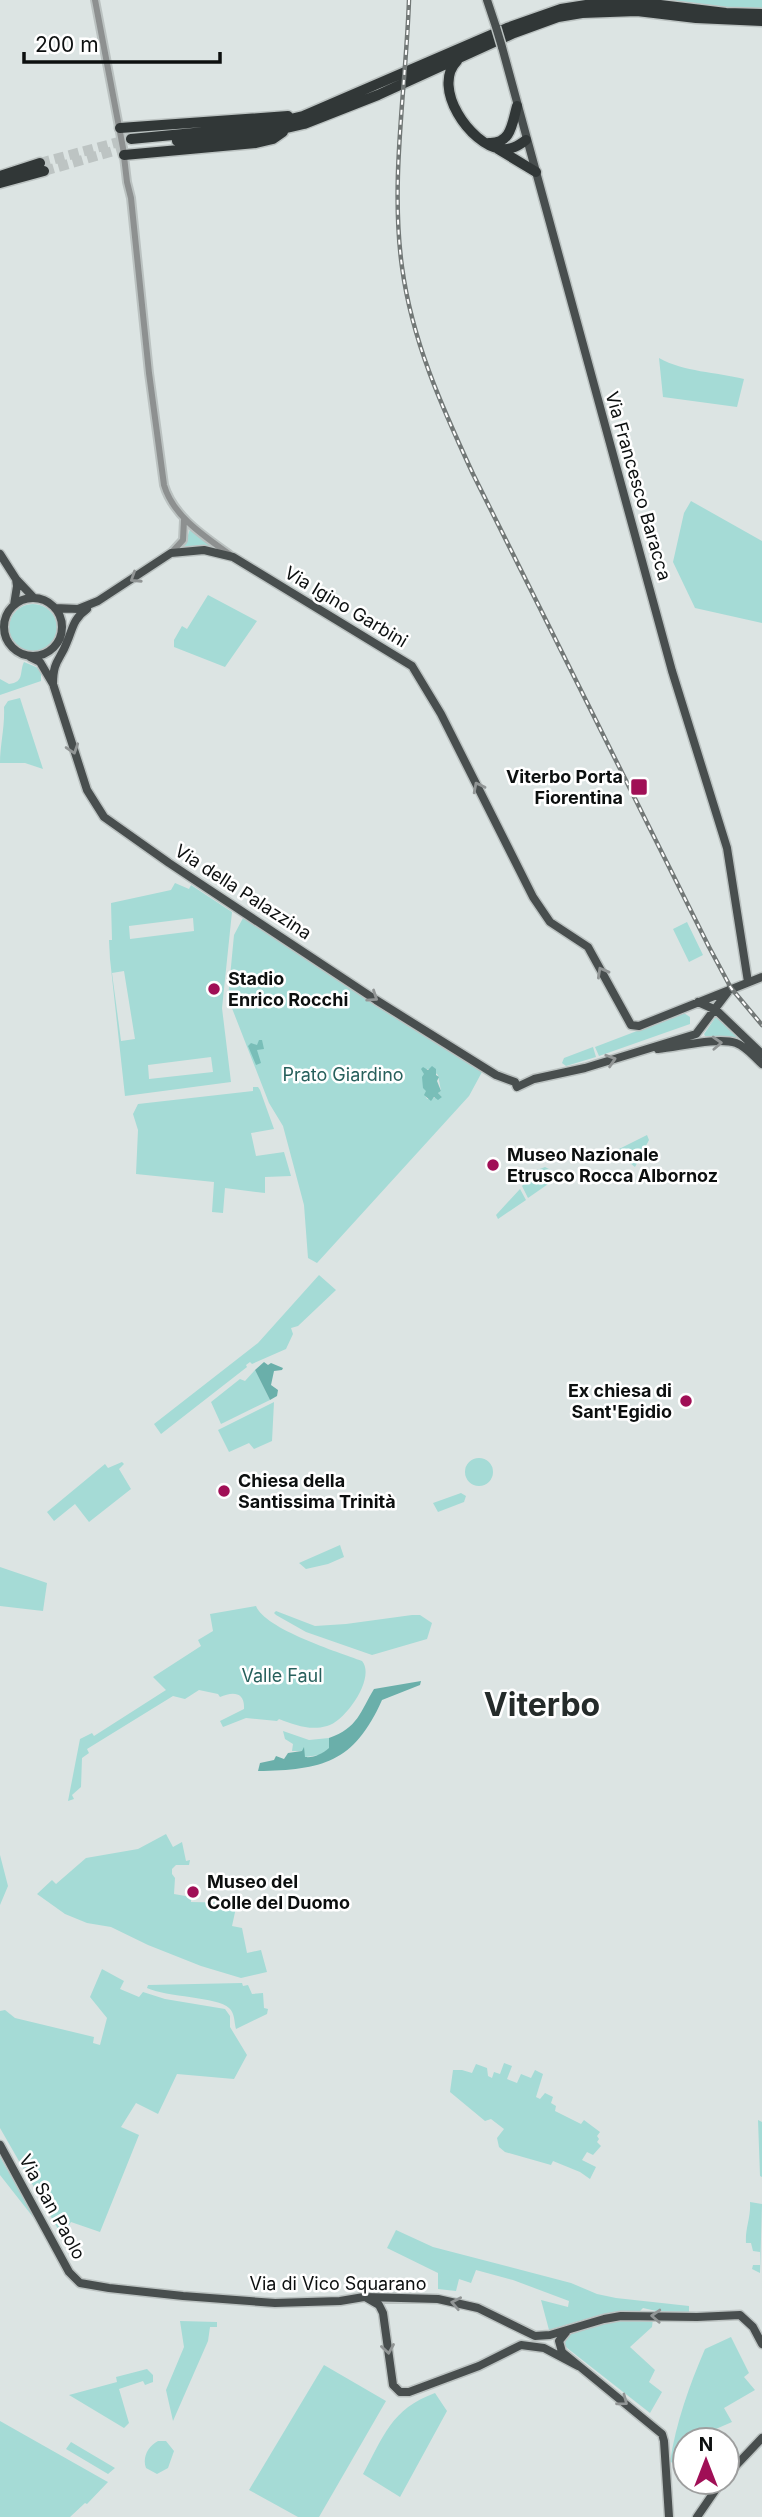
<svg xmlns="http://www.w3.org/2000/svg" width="762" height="2517" font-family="Inter,sans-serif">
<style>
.green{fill:#a5dbd6;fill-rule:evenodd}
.forest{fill:#6aafaa}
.water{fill:#79beb8}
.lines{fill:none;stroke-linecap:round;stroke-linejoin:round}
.highway-tunnel{stroke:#bdc4c3;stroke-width:10;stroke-dasharray:10 5;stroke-linecap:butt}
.minor-casing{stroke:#bbc2c1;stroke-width:10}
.major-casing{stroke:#bbc2c1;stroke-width:11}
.highway-casing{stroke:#bbc2c1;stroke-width:13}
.minor{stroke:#8d9090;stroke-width:6}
.major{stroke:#484e4e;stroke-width:8}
.highway{stroke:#313737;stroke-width:10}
.rail-casing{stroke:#727877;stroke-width:4.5}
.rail{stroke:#fff;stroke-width:2;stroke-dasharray:5;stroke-linecap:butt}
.major-bridge-casing{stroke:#bbc2c1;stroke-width:11;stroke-linecap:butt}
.major-bridge{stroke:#484e4e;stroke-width:8}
.oneway{stroke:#919595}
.poi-dot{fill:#a00f56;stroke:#fff;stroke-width:2.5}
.labels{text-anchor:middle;stroke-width:5;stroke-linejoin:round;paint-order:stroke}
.street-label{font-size:18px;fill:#0c0f0f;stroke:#fff}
.poi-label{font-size:18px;font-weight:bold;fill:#0c0f0f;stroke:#fff;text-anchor:start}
.park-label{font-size:18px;fill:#27605c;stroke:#fff}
.town-label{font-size:32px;font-weight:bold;fill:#252b2a;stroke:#fff}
</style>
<rect width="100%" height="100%" fill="#dce4e3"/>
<path class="green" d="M670 0H762V8L726 7Z
M659 358C684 372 716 372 744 379L737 407 663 397Z
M691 501 762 541V623L695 608 673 562 684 513Z
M190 529 214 548 184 547Z
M208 595 257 621 225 667 174 647V640L182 626 187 629Z
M9 628a24 24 0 1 1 48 0a24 24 0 1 1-48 0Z
M24 662 36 667 41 671V681L0 695V679L9 684C25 682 19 672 24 662Z
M20 698 43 769 25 763H0C0 744 5 727 4 707L8 701Z
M175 883 189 889 191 885 232 912 222 1008 231 1082 125 1096 110 959 109 940H112L111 903 171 890ZM193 918 194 931 130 939 129 926ZM124 971 135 1039 121 1041 112 973ZM211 1057 213 1072 149 1079 148 1065Z
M243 918 482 1072 469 1096 317 1263 308 1258 304 1205 283 1126 269 1103 228 998 234 935ZM425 1069H431L438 1075 441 1091 438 1093 442 1097 427 1099 425 1095 427 1091Z
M687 922 703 955 689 962 673 929Z
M684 1013 690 1017V1024L599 1056 595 1047Z
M717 1015 736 1036V1038L705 1036 704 1034Z
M593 1047 596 1057 566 1066 562 1063 564 1058Z
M253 1087H258L260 1090 274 1129 251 1133 256 1156 284 1152 291 1176 265 1177V1193L225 1188 223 1213 212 1212 214 1182 136 1174 138 1130 133 1114 138 1104 253 1091Z
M647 1135 649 1140 635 1167 615 1151Z
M545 1167 551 1170V1182L528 1198 522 1186 537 1170Z
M520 1189 526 1200 498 1219 496 1215Z
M319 1275 336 1290 298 1326 291 1328 293 1334 286 1349 252 1364 250 1362 246 1365 247 1367 161 1434 154 1424 258 1343Z
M255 1370 270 1400 221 1424 211 1402 240 1379 245 1381Z
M274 1402 272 1441 254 1449 249 1443 229 1452 218 1430Z
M465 1472a14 14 0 1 1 28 0a14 14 0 1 1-28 0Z
M122 1462 124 1464 119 1469 131 1489 89 1522 75 1504 54 1521 47 1512 105 1464 108 1468Z
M461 1493 466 1496 464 1502 438 1512 433 1503Z
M340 1545 344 1557 328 1564 306 1569 299 1563Z
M0 1567 47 1583 43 1611 0 1606Z
M256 1606C265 1629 338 1652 362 1661 376 1677 346 1721 327 1726 310 1731 295 1725 279 1719L277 1721 246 1718 223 1727 220 1721 244 1709C245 1691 232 1692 220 1697L218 1694 199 1690 185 1699 173 1696 87 1749 89 1753 82 1758 81 1787 72 1795 74 1799 68 1801 80 1739 92 1733 94 1736 166 1690 153 1677 201 1646 198 1640 213 1631 210 1614Z
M276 1611 315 1626 346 1624 412 1615H420L432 1623 427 1639 372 1655 306 1632 276 1615 274 1613Z
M283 1731 309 1740 329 1738 330 1748 320 1755 305 1757 302 1751H292L293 1744 285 1739Z
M166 1834 173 1847 182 1842 186 1861 190 1860 189 1865H176L172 1869V1874L175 1878 174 1894 191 1897V1902L237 1903 232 1926 242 1928 247 1953 261 1950 267 1972 241 1978 201 1966 148 1945 111 1927 87 1923 65 1914 37 1894 52 1880 56 1884 86 1858 138 1849Z
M0 1855 8 1886 0 1905Z
M102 1969 124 1981 120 1989 139 1997 143 1992 165 1999 225 2009 230 2016V2027L247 2055 234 2079 177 2074 158 2114 136 2103 121 2127 139 2135 100 2232 71 2222 62 2236 0 2128V2011L5 2010 15 2018 94 2037 93 2043 100 2045 107 2018 90 1997Z
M242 1983 243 1986 248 1985 252 1994 263 1993 264 2008 268 2009 267 2014 236 2029C234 2022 235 2013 229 2008 218 1997 166 1997 147 1988L148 1985Z
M504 2063 512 2066 507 2079 517 2083 521 2074 531 2078 535 2070 543 2074 536 2097 540 2099 545 2093 553 2097 551 2103 556 2106 555 2111 581 2124 584 2120 600 2132 597 2136 599 2139 597 2142 601 2146 593 2155 587 2152 582 2160 596 2167 590 2179 580 2172 553 2161 551 2165 505 2152 499 2147 497 2138 504 2129 491 2119 485 2121 450 2092 453 2070H462L472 2073 476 2064 487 2068 488 2076 492 2078 494 2072 500 2074Z
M758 2120 762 2122V2177L760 2176Z
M0 2157 40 2226 0 2175Z
M750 2202 762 2204 760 2273 752 2269 753 2265H760V2252L753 2251 751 2243H746C745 2228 751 2218 750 2202Z
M396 2230 433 2247 571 2283 597 2294 616 2298 689 2306V2312H661L643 2308 640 2311 603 2314 549 2330 541 2300 568 2307 569 2301 513 2280 476 2270 471 2283 459 2279 456 2291 438 2289V2273L387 2248Z
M653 2318 652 2327 630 2347 655 2370 649 2382 662 2392 650 2413 567 2348 563 2344V2338C580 2321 630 2319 653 2318Z
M180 2321 217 2322V2327H210L208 2341 173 2421 166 2390 184 2347Z
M731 2337 749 2373 744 2377 755 2390 724 2408 732 2422 709 2432 716 2440H685V2466L670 2462C676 2423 689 2386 705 2349Z
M324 2365 386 2401 319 2517H298L249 2490Z
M147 2369 153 2375V2382L145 2385 143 2381 119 2389 129 2423 124 2428 69 2395 117 2382 116 2377Z
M435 2393 447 2411 400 2497 363 2474C384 2436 391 2409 435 2393Z
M0 2421 106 2481 108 2482 87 2504 85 2503 70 2517H0Z
M158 2441H166L174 2451 168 2468 157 2474 146 2468C142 2458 148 2446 158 2441Z
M71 2442 115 2468 108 2474 66 2449Z"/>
<path class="forest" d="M264 1362 268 1365 271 1363 283 1368 282 1370 274 1371 271 1385 278 1390 277 1396 270 1400 255 1370Z
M421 1681 420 1685 382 1700C354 1763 322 1770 258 1771L260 1763 274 1760 276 1756 284 1759 288 1753 302 1751 304 1747 305 1757C314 1758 322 1754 329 1748V1738C358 1728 360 1712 374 1689Z"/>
<path class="water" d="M259 1040H262L264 1049 257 1050 261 1063 256 1065 248 1046 251 1043 257 1045Z
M432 1066 436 1069V1075L439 1077 437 1081 441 1091 438 1093 442 1097 438 1100 434 1097 431 1101 424 1095 426 1091 423 1088 422 1077 424 1074 421 1069 423 1067 428 1070Z"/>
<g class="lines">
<path class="highway-tunnel" d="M40 163 130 139
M44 171 124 148"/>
<g class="minor-casing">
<path id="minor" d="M95 0 123 148 127 182 131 198 149 373 164 485C173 516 204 536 229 554
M171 553 183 540 184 520"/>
</g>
<g class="major-casing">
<path id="major" d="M487 0 496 27
M502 47 672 671 727 848 748 982
M0 554 16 579 34 598
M4 627a29 29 0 1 1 58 0a29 29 0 1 1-58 0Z
M14 605 17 586 16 579
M55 608 78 609 98 601 171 553 204 550 233 557 412 666 441 714 533 897 550 922 588 947 631 1025 639 1026 762 977
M30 657 40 662 53 684 87 790 104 817 169 863 376 1000 496 1075 515 1082 517 1087 534 1079 585 1068 696 1034 730 989
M53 684C53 660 60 661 67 642 73 628 73 619 87 609
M698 1002 716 1010 762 1054
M658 1049C679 1047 717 1037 736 1043 747 1047 754 1057 762 1064
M0 2145 69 2272 80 2283 109 2288 183 2296 275 2303 340 2301 364 2297 438 2299 478 2308 535 2336 550 2335 604 2319 621 2316 697 2317 740 2315 753 2327 762 2344
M367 2298 379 2305 383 2313 393 2385 400 2392H409L479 2366 521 2345 544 2348 578 2366
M567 2331 559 2341 562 2352 662 2434 664 2441 669 2517
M727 2475 762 2438
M697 2517 721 2482"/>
</g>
<g class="highway-casing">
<path id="highway" d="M457 61C431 87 470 145 501 149 511 150 518 146 526 140
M120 128 288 116
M131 139 257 127 303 116 507 28 561 9 592 4 636 2 726 13 762 14
M177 141 265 133 304 124 378 95 514 33 558 17 582 13 637 11 696 18 762 21
M489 143C511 144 512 124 517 106
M498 149 536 172
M124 155 256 143 273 139 283 132
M0 176 40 163
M0 183 44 171"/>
</g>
<use href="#minor" class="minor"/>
<use href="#major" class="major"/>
<use href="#highway" class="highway"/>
<g class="rail-casing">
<path id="rail" d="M409 0C406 88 390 180 402 267 412 341 442 407 473 474L709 947 731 988 762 1025"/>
</g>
<use href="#rail" class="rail"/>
<g class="major-bridge-casing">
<path id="major-bridge" d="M496 27 502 47"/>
</g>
<use href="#major-bridge" class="major-bridge"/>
</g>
<defs><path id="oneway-chevron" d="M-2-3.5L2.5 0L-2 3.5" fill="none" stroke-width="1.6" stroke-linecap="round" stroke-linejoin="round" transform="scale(1.75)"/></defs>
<g class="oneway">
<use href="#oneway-chevron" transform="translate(135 578) rotate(147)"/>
<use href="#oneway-chevron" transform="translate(73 749) rotate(72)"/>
<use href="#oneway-chevron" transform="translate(478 787) rotate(-117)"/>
<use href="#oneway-chevron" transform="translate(602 972) rotate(-119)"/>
<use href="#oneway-chevron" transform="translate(373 997) rotate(34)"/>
<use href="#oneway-chevron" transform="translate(717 1043) rotate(-3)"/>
<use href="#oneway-chevron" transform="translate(611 1060) rotate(-18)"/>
<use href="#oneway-chevron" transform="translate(456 2303) rotate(-169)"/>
<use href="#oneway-chevron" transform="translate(656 2316) rotate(-177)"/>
<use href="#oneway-chevron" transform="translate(388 2349) rotate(81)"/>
<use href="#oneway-chevron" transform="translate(623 2401) rotate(37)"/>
</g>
<g class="poi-dot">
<rect x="630" y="778" width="18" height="18" rx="3.5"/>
<circle cx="214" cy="989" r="7"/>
<circle cx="493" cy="1165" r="7"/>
<circle cx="686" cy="1401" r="7"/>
<circle cx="224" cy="1491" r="7"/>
<circle cx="193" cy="1892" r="7"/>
</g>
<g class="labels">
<g class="street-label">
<text transform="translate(638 486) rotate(74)" y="6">Via Francesco Baracca</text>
<text transform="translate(346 607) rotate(31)" y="6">Via Igino Garbini</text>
<text transform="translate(243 892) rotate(33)" y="6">Via della Palazzina</text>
<text transform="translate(52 2207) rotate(61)" y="6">Via San Paolo</text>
<text x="338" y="2290">Via di Vico Squarano</text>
</g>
<g class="poi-label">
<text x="623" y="783" text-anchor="end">Viterbo Porta<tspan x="623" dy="21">Fiorentina</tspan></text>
<text x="228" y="985">Stadio<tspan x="228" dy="21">Enrico Rocchi</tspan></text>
<text x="507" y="1161">Museo Nazionale<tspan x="507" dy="21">Etrusco Rocca Albornoz</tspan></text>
<text x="672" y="1397" text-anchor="end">Ex chiesa di<tspan x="672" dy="21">Sant'Egidio</tspan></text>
<text x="238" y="1487">Chiesa della<tspan x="238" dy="21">Santissima Trinità</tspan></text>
<text x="207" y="1888">Museo del<tspan x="207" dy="21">Colle del Duomo</tspan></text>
</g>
<g class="park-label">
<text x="343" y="1081">Prato Giardino</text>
<text x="282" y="1682">Valle Faul</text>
</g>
<g class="town-label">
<text x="542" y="1716">Viterbo</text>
</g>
</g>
<g transform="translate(706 2461)"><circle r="33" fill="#ffffff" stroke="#9e9f9f" stroke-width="2"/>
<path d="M0-5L12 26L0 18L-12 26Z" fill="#a00f56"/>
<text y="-10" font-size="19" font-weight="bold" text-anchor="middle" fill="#0c0f0f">N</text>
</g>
<path d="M24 52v10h196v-10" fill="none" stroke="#0c0f0f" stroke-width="3.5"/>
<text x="35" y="52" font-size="21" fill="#0c0f0f" stroke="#ffffff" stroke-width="5" paint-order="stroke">200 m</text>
</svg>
